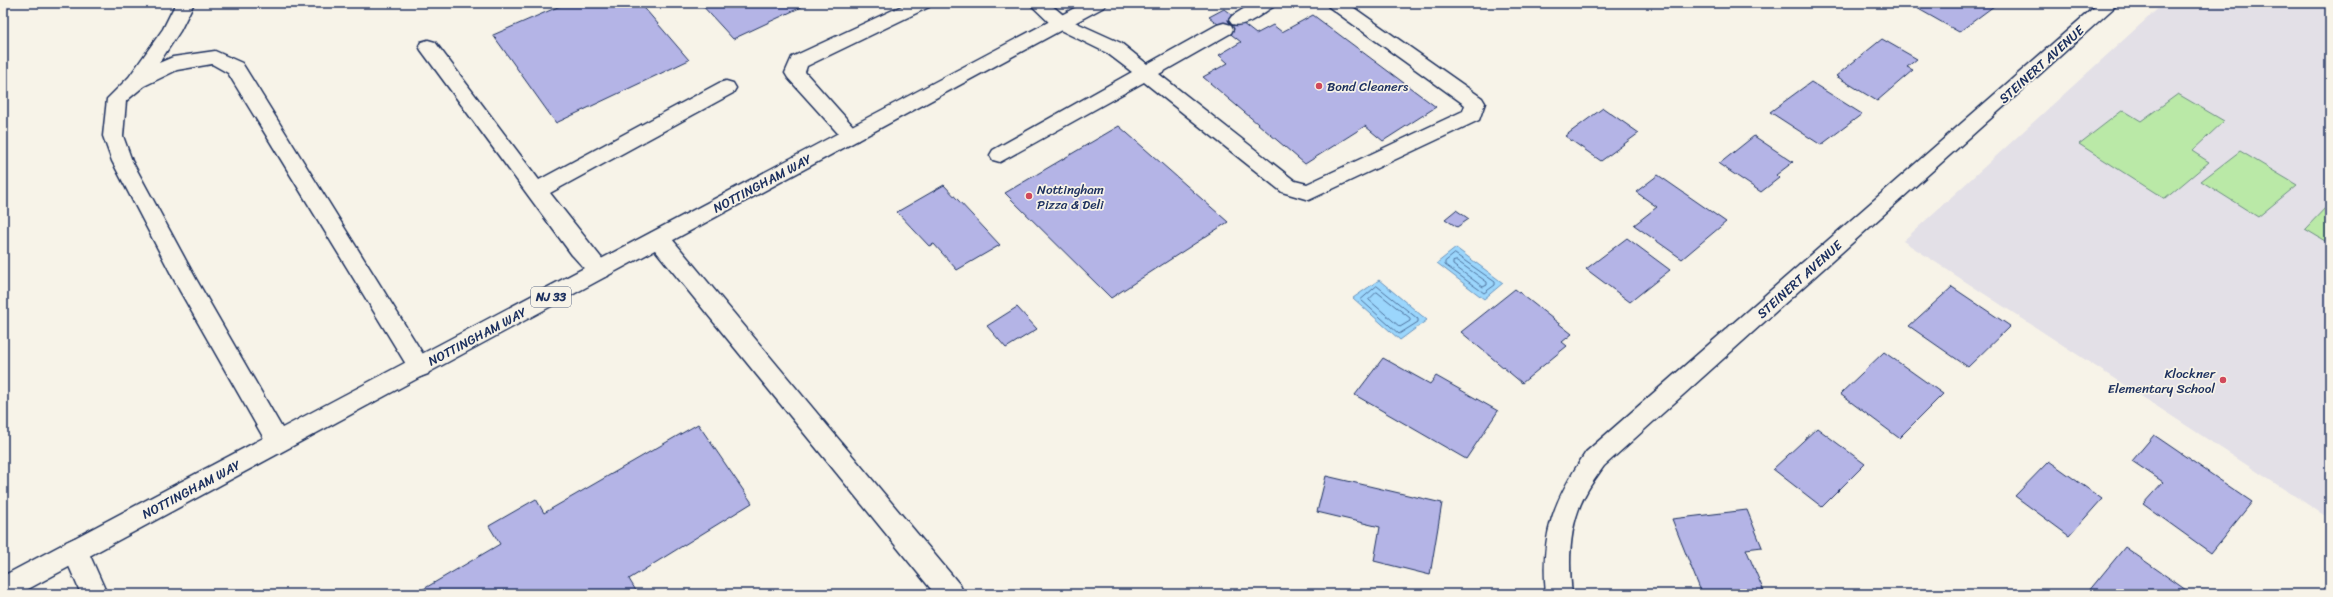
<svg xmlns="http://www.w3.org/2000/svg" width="2333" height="597" font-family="Sriracha,sans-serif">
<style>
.built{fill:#e3e0e7}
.green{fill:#bae9a7;stroke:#6a8c82}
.water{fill:#9bd6fc;stroke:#6893bd}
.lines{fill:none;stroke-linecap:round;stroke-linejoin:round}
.shore{stroke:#4e729d;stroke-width:1}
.building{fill:#b4b4e6;stroke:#1b2f5e}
.service-casing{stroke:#1b2f5e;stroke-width:3}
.minor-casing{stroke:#1b2f5e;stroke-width:3}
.primary-casing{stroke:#1b2f5e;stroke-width:3}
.service{fill:#f7f3e8;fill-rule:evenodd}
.minor{fill:#f7f3e8;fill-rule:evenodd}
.primary{fill:#f7f3e8;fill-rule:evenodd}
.poi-dot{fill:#d1495b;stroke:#f7f3e8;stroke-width:1.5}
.labels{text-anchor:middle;stroke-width:3.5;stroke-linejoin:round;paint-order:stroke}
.shield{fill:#f7f3e8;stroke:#5d6a87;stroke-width:1}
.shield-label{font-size:12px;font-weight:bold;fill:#1b2f5e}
.street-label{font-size:13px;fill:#1b2f5e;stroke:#f7f3e8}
.poi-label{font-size:13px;fill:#1b2f5e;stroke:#f7f3e8;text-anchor:start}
</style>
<rect width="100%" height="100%" fill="#f7f3e8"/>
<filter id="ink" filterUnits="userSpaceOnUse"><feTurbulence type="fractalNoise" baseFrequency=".025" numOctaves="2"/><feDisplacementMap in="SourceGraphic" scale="8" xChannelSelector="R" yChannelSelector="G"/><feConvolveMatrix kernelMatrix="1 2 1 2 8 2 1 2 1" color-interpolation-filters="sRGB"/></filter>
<g filter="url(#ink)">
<path class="built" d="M2164 3H2330V519L1903 241Z"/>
<path class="green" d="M2178 94 2224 121 2192 151 2209 162 2165 199 2079 144 2123 110 2141 121Z
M2240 151 2297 185 2258 217 2201 181Z
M2330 203V244L2305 229Z"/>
<path class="water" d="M1456 248 1503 283 1484 299 1437 263Z
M1379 280 1427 320 1400 340 1353 298Z"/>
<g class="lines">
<path class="shore" d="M1455 254 1495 282V285L1484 293 1445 265V262Z
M1457 261 1487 282V285L1483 287 1453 265V262Z
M1377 286 1418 319V322L1399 334 1361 300Z
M1377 292 1410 318V321L1400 327 1369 300Z"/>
</g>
<path class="building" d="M567 3H640L689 60 556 123 493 35Z
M700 3H810L733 39Z
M1921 3H1998L1959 32 1915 7Z
M1224 9 1256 34 1273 25 1282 32 1313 15 1436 107 1383 141 1365 126 1305 164 1203 77 1228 63 1219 55 1241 42 1209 17Z
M1882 39 1917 59 1907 67 1913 70 1877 101 1836 76Z
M1811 82 1862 114 1821 145 1770 112Z
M1603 108 1639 133 1601 161 1565 136Z
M1119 126 1228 222 1111 298 1005 193Z
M1754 136 1793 162 1776 175 1779 178 1761 192 1719 164Z
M1658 175 1726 222 1682 259 1634 225 1657 207 1636 192Z
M944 185 1000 245 957 270 934 244 929 246 897 212Z
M1456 210 1469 219 1457 227 1445 219Z
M1627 238 1670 270 1630 302 1586 269Z
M1952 287 2010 326 1968 367 1909 326Z
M1515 289 1572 334 1562 342 1567 346 1522 383 1461 332Z
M1017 307 1037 329 1006 348 987 326Z
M1884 352 1943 394 1899 438 1840 394Z
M1383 358 1430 384 1436 376 1498 411 1466 459 1355 395Z
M698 424 752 503 629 579 638 594H415L500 544 489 526 536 499 544 513Z
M1817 428 1865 464 1822 507 1773 469Z
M2154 435 2252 502 2211 553 2143 504 2163 482 2132 461Z
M2049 461 2102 499 2069 536 2015 496Z
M1326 476 1442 503 1430 575 1374 561 1380 527 1317 512Z
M1747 510 1762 547 1746 549 1765 594H1702L1672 519Z
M2125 547 2186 590 2183 594H2091L2088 592Z"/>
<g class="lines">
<g class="service-casing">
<path id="service" d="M176 3H194L180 31 159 63 173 57 215 51 242 63 431 367 428 374 420 377 412 374 228 73 212 64 177 70 144 86 126 101 123 136 132 161 196 279 286 435 290 442 286 449 278 452 270 449 180 291 112 161 103 136 107 99 129 77 163 29Z
M908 3H932L929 7 807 66 805 72 861 135 858 140 851 142 844 140 788 78 785 73 792 57Z
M1029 3H1049L1068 19 1121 43 1147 64 1217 25 1224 23 1231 25 1233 29 1231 33 1159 74 1295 181 1307 184 1463 111 1465 105 1329 7 1326 3H1347L1482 98 1485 103 1479 120 1309 200 1282 192 1144 82 1000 162 993 160 990 155 993 150 1132 72 1107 53 1054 27Z
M1253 3H1276L1273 7C1261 14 1246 28 1232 24L1229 20 1232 16Z
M428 40 435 42 539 180 719 83 726 81 733 83 736 88 733 93 550 193 611 270 608 276C591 281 583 266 572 255L421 50 419 46 421 42Z
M659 231 667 233 960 585 964 594H935L651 245 648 239 651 233Z
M75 538 84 542 107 594H81L62 550 66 542Z"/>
</g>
<g class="minor-casing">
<path id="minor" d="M2099 3H2119L1604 466C1597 476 1590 485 1585 495 1569 525 1568 561 1572 594H1546C1540 534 1554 500 1586 452Z"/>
</g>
<g class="primary-casing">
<path id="primary" d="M1084 3H1107L1104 7 19 594H3V576Z"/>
</g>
<use href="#service" class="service"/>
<use href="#minor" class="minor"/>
<use href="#primary" class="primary"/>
</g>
</g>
<g class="poi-dot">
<circle cx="1319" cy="86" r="4"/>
<circle cx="1029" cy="196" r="4"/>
<circle cx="2223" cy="380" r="4"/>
</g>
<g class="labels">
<rect class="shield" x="531" y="287" width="40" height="20" rx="3"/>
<g class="shield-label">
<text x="551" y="301">NJ 33</text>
</g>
<g class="street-label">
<text transform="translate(2041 64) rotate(-42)" y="5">STEINERT AVENUE</text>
<text transform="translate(762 183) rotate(-28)" y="5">NOTTINGHAM WAY</text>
<text transform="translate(1799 279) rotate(-42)" y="5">STEINERT AVENUE</text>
<text transform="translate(477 336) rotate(-28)" y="5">NOTTINGHAM WAY</text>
<text transform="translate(191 489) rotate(-28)" y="5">NOTTINGHAM WAY</text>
</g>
<g class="poi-label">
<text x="1327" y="91">Bond Cleaners</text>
<text x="1037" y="194">Nottingham<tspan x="1037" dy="15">Pizza &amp; Deli</tspan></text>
<text x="2215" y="378" text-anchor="end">Klockner<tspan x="2215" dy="15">Elementary School</tspan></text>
</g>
</g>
<rect width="2333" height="597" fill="none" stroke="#f7f3e8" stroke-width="16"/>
<rect x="8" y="8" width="2317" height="581" fill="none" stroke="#1b2f5e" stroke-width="1.5" filter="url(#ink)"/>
</svg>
